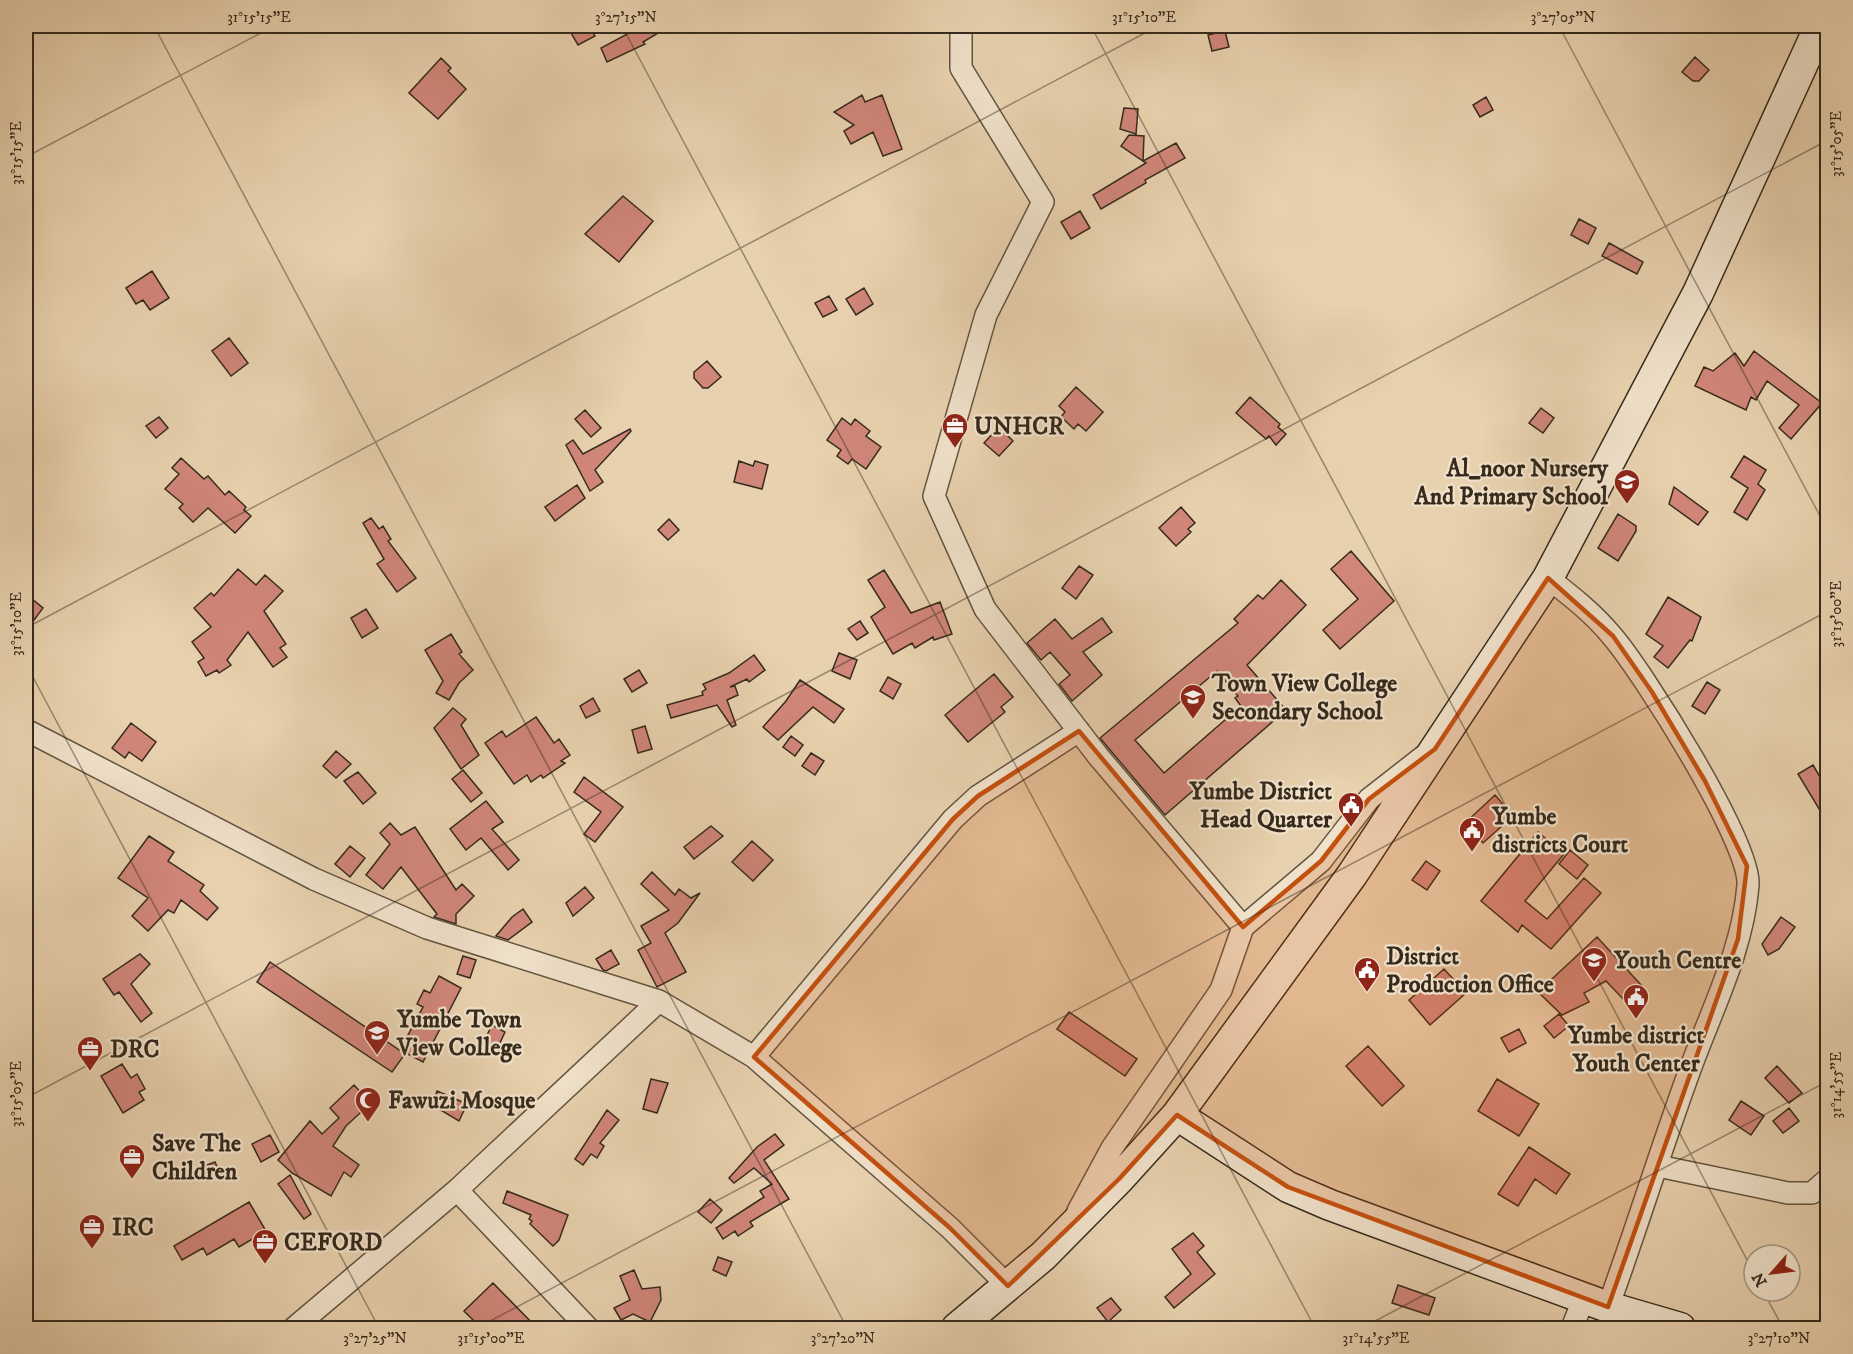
<svg xmlns="http://www.w3.org/2000/svg" width="1853" height="1354" font-family="'IM FELL DW Pica',serif">
<style>
.building{fill:#d1867a;stroke:#352a1c;stroke-width:1.5;fill-rule:evenodd}
.lines{fill:none;stroke-linecap:round;stroke-linejoin:round}
.street-casing{stroke:#625440;stroke-width:24}
.secondary-casing{stroke:#352a1c;stroke-width:33}
.street{stroke:#f0e1ca;stroke-width:21}
.secondary{stroke:#f0e1ca;stroke-width:30}
.marked{fill:#c4500f;fill-opacity:0.2;stroke:#c4500f;stroke-width:4.5;stroke-linejoin:round}
.ticks{fill:none;stroke:#352a1c;stroke-width:1.5;stroke-opacity:0.45}
.labels{text-anchor:middle;stroke-width:4.5;stroke-linejoin:round;paint-order:stroke}
.poi-label{font-size:24px;font-weight:bold;fill:#352a1c;stroke:#f0e1ca;text-anchor:start}
.neatline{fill:none;stroke:#352a1c;stroke-width:2}
.ticks-label{font-size:15px;text-anchor:middle;fill:#352a1c}
</style>
<rect width="100%" height="100%" fill="#e8d1ae"/>
<filter id="stains"><feTurbulence type="fractalNoise" baseFrequency=".00333" numOctaves="4"/><feColorMatrix values="0 0 0 0 .2 0 0 0 0 .09 0 0 0 0 .02 0 0 0 .5 -.17"/></filter>
<radialGradient id="worn" r=".72"><stop offset=".6" stop-color="#630" stop-opacity="0"/><stop offset="1" stop-color="#630" stop-opacity=".3"/></radialGradient>
<path class="building" d="M567 26H589L595 36 578 45Z
M642 26H670L643 42 645 44 607 62 601 48Z
M1225 31 1229 47 1212 51 1208 35Z
M1695 57 1709 70 1699 81H1693L1682 72Z
M441 58 451 68 448 71 466 89 438 119 409 93Z
M862 95 865 102 882 95 902 149 883 156 873 132 851 144 844 131 854 125 834 112Z
M1486 97 1493 110 1480 117 1473 105Z
M1124 108 1138 109 1136 134 1120 129Z
M1129 135 1144 136 1143 161 1121 146Z
M1176 143 1185 158 1145 180 1146 183 1101 209 1093 195 1146 163 1143 161Z
M623 196 653 221 619 262 585 234Z
M1080 211 1090 228 1071 239 1061 222Z
M1579 219 1596 228 1588 244 1571 235Z
M1609 243 1643 262 1637 274 1602 256Z
M152 271 169 298 150 310 143 300 136 304 126 288Z
M864 288 873 304 856 315 846 299Z
M829 296 837 310 823 317 815 303Z
M229 338 248 363 231 376 212 351Z
M1754 351 1822 403 1791 439 1779 428 1799 405 1767 381 1756 400 1751 397 1746 410 1695 386 1704 367 1713 371 1735 353 1744 366Z
M707 361 721 377 708 388H703L694 378V372Z
M1076 387 1103 412 1086 431 1078 424 1074 429 1061 417 1065 412 1059 406Z
M1250 397 1280 424 1278 427 1286 434 1276 445 1269 436 1266 439 1236 413Z
M1541 408 1554 418 1543 433 1529 423Z
M585 410 601 428 591 437 575 419Z
M159 417 168 428 156 438 146 426Z
M842 418 851 425 855 419 870 431 866 436 881 447 866 469 852 459 848 464 837 456 841 450 827 440Z
M999 427 1013 441 999 456 984 443Z
M630 429 631 431 595 470 603 482 590 491 566 445 573 440 583 454Z
M1744 456 1766 470 1758 484 1765 490 1747 520 1734 512 1748 488 1731 477Z
M181 458 204 479 208 476 225 495 229 491 246 507 244 510 251 516 235 533 208 508 193 522 179 508 183 504 165 489 179 474 172 468Z
M739 461 753 466 755 461 768 465 762 489 734 482Z
M577 485 585 498 555 521 545 507Z
M1674 487 1708 512 1698 525 1669 504Z
M1181 507 1195 523 1188 529 1191 532 1176 546 1159 528Z
M1618 514 1636 526V531L1618 561 1598 548Z
M371 518 379 529 383 526 391 539 388 541 416 578 397 592 377 564 384 559 363 523Z
M669 519 679 530 668 540 658 530Z
M1351 551 1394 601 1340 649 1323 630 1358 599 1331 569Z
M1079 566 1093 575 1076 599 1062 588Z
M238 569 256 585 265 575 283 591 264 611 286 644 280 648 287 657 273 667 248 632 227 660 231 665 219 673 217 670 206 676 198 662 204 658 192 642 211 627 194 608 211 593 214 596Z
M884 570 911 613 940 602 952 634 934 640 933 637 915 648 912 643 893 654 871 617 885 607 868 580Z
M1281 580 1306 605 1247 665 1286 710 1165 815 1100 738 1238 623 1234 619 1258 595 1263 599ZM1217 671 1238 696 1235 698 1241 706 1164 773 1135 740Z
M26 594 43 608 26 631Z
M1668 597 1701 617 1692 641 1690 640 1668 668 1654 657 1663 646 1646 634Z
M366 609 378 628 362 638 351 618Z
M1102 618 1112 632 1083 652 1102 675 1072 701 1059 684 1070 675 1050 652 1041 660 1027 643 1055 619 1072 639Z
M860 621 868 633 857 640 848 629Z
M451 634 462 652 459 654 473 670 459 683 449 700 436 693 443 681 425 650Z
M839 653 857 660 850 679 832 671Z
M754 655 765 670 749 682 747 679 730 687 735 686 738 695 727 700 736 725 732 727 717 705 671 718 667 705 703 695 702 692 706 689 703 684 729 673Z
M639 670 647 683 632 692 624 679Z
M994 674 1013 697 1001 707 1005 712 968 742 945 715Z
M888 677 901 684 893 699 880 691Z
M800 680 844 709 834 723 813 707 778 740 763 727 786 701Z
M1707 682 1720 690 1705 714 1692 706Z
M593 698 600 711 586 718 580 706Z
M453 708 466 719 461 725 479 755 461 769 434 728Z
M536 717 554 743 559 739 570 755 561 761 565 763 543 778 541 775 531 782 527 775 514 784 485 743 502 731 506 737Z
M131 723 156 742 142 761 129 752 125 758 112 748Z
M645 726 652 749 638 753 632 730Z
M791 736 803 745 795 756 783 747Z
M336 751 351 764 336 778 323 766Z
M811 753 824 761 815 775 802 766Z
M1813 765 1827 789V822L1798 774Z
M463 770 482 793 471 802 452 779Z
M358 772 376 793 363 804 344 781Z
M584 777 623 807 595 842 584 834 601 812 574 792Z
M1495 795 1513 816 1483 843 1465 823Z
M486 801 503 822 492 829 519 860 508 870 481 838 466 850 450 829Z
M390 823 401 835 415 827 456 890 462 884 474 896 456 914V924L434 917 437 914 401 867 383 889 366 875 390 844 380 833Z
M711 826 723 836 694 859 684 847Z
M1538 832 1564 854 1525 901 1547 919 1584 878 1601 893 1551 949 1522 925 1518 932 1481 901Z
M149 836 174 852 168 861 204 885 200 891 218 908 207 920 181 900 174 913 168 910 148 931 132 916 148 898 118 878Z
M752 841 773 860 753 881 732 862Z
M350 846 365 858 350 877 335 864Z
M1570 850 1588 865 1577 879 1559 864Z
M1426 861 1440 871 1427 890 1412 880Z
M652 872 675 895 679 889 691 898 700 893 678 923 665 933 686 972 657 987 638 950 651 943 641 926 669 910 641 884Z
M585 887 594 898 573 916 566 903Z
M523 909 532 922 508 940 496 936 512 917Z
M1781 917 1795 927 1779 949 1768 955 1762 944Z
M1597 937 1642 986 1625 1001 1606 981 1584 993 1589 1002 1562 1015 1538 992Z
M611 950 619 964 606 971 603 970 596 959Z
M140 954 150 964 131 984 152 1013 141 1022 119 992 114 995 103 979Z
M463 956 476 960 470 978 457 974Z
M270 962 405 1054 392 1072 257 982Z
M1444 969 1466 993 1430 1025 1409 1000Z
M439 976 461 988 423 1062 400 1050 423 1007 417 1004 424 990 430 993Z
M1069 1012 1137 1059 1125 1076 1057 1029Z
M1559 1014 1569 1026 1554 1038 1544 1026Z
M492 1025 505 1032 498 1047 484 1041Z
M1519 1029 1526 1043 1509 1052 1501 1038Z
M1368 1046 1404 1086 1382 1106 1346 1066Z
M122 1064 131 1078 137 1074 145 1089 139 1092 144 1100 123 1113 101 1076Z
M1777 1066 1802 1093 1789 1103 1765 1078Z
M651 1079 668 1083 657 1113 643 1109Z
M1497 1079 1539 1104 1519 1136 1478 1111Z
M354 1085 371 1103 346 1126 333 1146 359 1165 351 1177 344 1172 331 1196 292 1173 278 1160 310 1121 322 1134 339 1118 330 1108Z
M437 1091 467 1104 459 1121 432 1105Z
M1741 1101 1764 1116 1751 1135 1729 1120Z
M1789 1108 1799 1121 1783 1133 1773 1121Z
M607 1110 619 1120 600 1143 604 1146 597 1158 591 1154 583 1165 575 1159Z
M775 1134 784 1145 764 1160 789 1199 750 1222 753 1226 738 1236 735 1231 723 1239 716 1228 764 1197 760 1191 772 1184 754 1168 734 1183 729 1178 757 1147Z
M270 1135 279 1152 261 1162 252 1144Z
M1529 1147 1570 1174 1556 1194 1535 1179 1518 1206 1498 1194Z
M215 1162 221 1176 207 1181 202 1167Z
M290 1175 311 1214 304 1219 278 1184Z
M507 1191 568 1215 559 1240 553 1246 530 1224 532 1221 529 1219 531 1215 503 1203Z
M710 1199 722 1210 711 1223 698 1212Z
M249 1202 266 1231 239 1247 234 1239 207 1255 203 1248 182 1260 174 1246Z
M1193 1233 1204 1246 1197 1252 1215 1274 1174 1308 1165 1297 1191 1274 1172 1249Z
M718 1257 732 1262 726 1276 713 1270Z
M634 1270 642 1289 660 1287 661 1300 650 1322 633 1314 621 1320 614 1308 630 1300 620 1276Z
M493 1283 538 1329H482L464 1311Z
M1398 1285 1435 1298 1429 1315 1392 1303Z
M1111 1298 1121 1310 1108 1322 1097 1308Z"/>
<g class="lines">
<g class="street-casing">
<path id="street" d="M961 26V68L1043 202 986 315 934 496 985 609 1098 756 1243 927
M1548 578C1571 596 1593 613 1612 636 1643 672 1751 843 1748 885 1743 951 1710 1013 1688 1075 1660 1152 1636 1230 1608 1307
M26 730 314 879 427 928 659 1001 754 1057 950 1228 1008 1286
M754 1057 953 819 978 796 1079 731
M1658 1166 1788 1193H1812L1828 1179
M457 1190 588 1328
M1078 1211 1112 1148 1221 990 1243 927 1321 861 1369 799 1424 756
M294 1328 457 1190 659 1001
M1572 1328 1584 1298"/>
</g>
<g class="secondary-casing">
<path id="secondary" d="M1177 1115 1288 1187 1330 1205 1608 1307 1680 1328
M957 1328 1043 1256 1119 1179 1177 1115 1352 875 1548 578 1698 293 1820 26"/>
</g>
<use href="#street" class="street"/>
<use href="#secondary" class="secondary"/>
</g>
<path class="marked" d="M1548 578 1613 636 1652 692 1705 781 1747 866 1738 939 1608 1307 1288 1187 1177 1115 1119 1179 1008 1286 950 1228 754 1057 953 819 978 796 1079 731 1243 927 1321 861 1369 799 1435 749Z"/>
<path class="ticks" d="M154 26 847 1328M622 26 1315 1328M1091 26 1754 1273M1559 26 1828 531M26 157 274 26M26 628 1158 26M26 664 379 1328M26 1098 1828 140M1763 1291 1783 1328M477 1328 1828 611M1362 1328 1828 1081"/>
<defs>
<g id="office-pin" transform="scale(1.35)"><path d="M0 17L-7.5 6A9.5 9.5 0 1 1 7.5 6Z" fill="#8f2418" stroke="#f0e1ca"/><path d="M-6-3h4V-5.5h4V-3h4V5H-6ZM-1-4.5V-3h2v-1.5ZM-6 0V1H6V0Z" fill="#fff"/></g>
<g id="school-pin" transform="scale(1.35)"><path d="M0 17L-7.5 6A9.5 9.5 0 1 1 7.5 6Z" fill="#8f2418" stroke="#f0e1ca"/><path d="M0-5L7-2L0 1L-7-2ZM-4 1L0 2.5L4 1V4Q0 6-4 4Z" fill="#fff"/></g>
<g id="civic-pin" transform="scale(1.35)"><path d="M0 17L-7.5 6A9.5 9.5 0 1 1 7.5 6Z" fill="#8f2418" stroke="#f0e1ca"/><path d="M-.6-6.5H3V-4.5H.6V-3L4-1V1h2V6H-6V1h2V-1L-.6-3ZM-1.2 2.5V6h2.4V2.5Z" fill="#fff"/></g>
<g id="mosque-pin" transform="scale(1.35)"><path d="M0 17L-7.5 6A9.5 9.5 0 1 1 7.5 6Z" fill="#8f2418" stroke="#f0e1ca"/><path d="M3.5-4.9A6 6 0 1 0 3.5 4.9A5 5 0 1 1 3.5-4.9Z" fill="#fff"/></g>
</defs>
<g fill-rule="evenodd">
<use href="#office-pin" x="955" y="426"/>
<use href="#school-pin" x="1627" y="482"/>
<use href="#school-pin" x="1193" y="697"/>
<use href="#civic-pin" x="1351" y="805"/>
<use href="#civic-pin" x="1472" y="830"/>
<use href="#school-pin" x="1594" y="960"/>
<use href="#civic-pin" x="1367" y="970"/>
<use href="#civic-pin" x="1636" y="997"/>
<use href="#school-pin" x="377" y="1033"/>
<use href="#office-pin" x="90" y="1049"/>
<use href="#mosque-pin" x="368" y="1100"/>
<use href="#office-pin" x="132" y="1157"/>
<use href="#office-pin" x="92" y="1227"/>
<use href="#office-pin" x="265" y="1242"/>
</g>
<g class="labels">
<g class="poi-label">
<text x="974" y="434">UNHCR</text>
<text x="1608" y="476" text-anchor="end">Al_noor Nursery<tspan x="1608" dy="28">And Primary School</tspan></text>
<text x="1212" y="691">Town View College<tspan x="1212" dy="28">Secondary School</tspan></text>
<text x="1332" y="799" text-anchor="end">Yumbe District<tspan x="1332" dy="28">Head Quarter</tspan></text>
<text x="1492" y="824">Yumbe<tspan x="1492" dy="28">districts Court</tspan></text>
<text x="1386" y="964">District<tspan x="1386" dy="28">Production Office</tspan></text>
<text x="1614" y="968">Youth Centre</text>
<text x="397" y="1027">Yumbe Town<tspan x="397" dy="28">View College</tspan></text>
<text x="1636" y="1043" text-anchor="middle">Yumbe district<tspan x="1636" dy="28">Youth Center</tspan></text>
<text x="110" y="1057">DRC</text>
<text x="388" y="1108">Fawuzi Mosque</text>
<text x="152" y="1151">Save The<tspan x="152" dy="28">Children</tspan></text>
<text x="112" y="1235">IRC</text>
<text x="284" y="1250">CEFORD</text>
</g>
</g>
<rect width="1853" height="1354" fill="none" stroke="#e8d1ae" stroke-width="66"/>
<g transform="translate(1772 1273) rotate(242)"><circle r="28" fill="#f0e1ca" stroke="#a59884" stroke-width="1.5"/>
<path d="M0-4.5L10 22L0 15L-10 22Z" fill="#8f2418"/>
<text y="-9" font-size="16" font-weight="bold" text-anchor="middle" fill="#352a1c">N</text>
</g>
<rect x="33" y="33" width="1787" height="1288" class="neatline"/>
<g class="ticks-label">
<text x="259" y="22">31°15'15"E</text>
<text x="626" y="22">3°27'15"N</text>
<text x="1144" y="22">31°15'10"E</text>
<text x="1563" y="22">3°27'05"N</text>
<text transform="translate(1836 144) rotate(-90)" y="5">31°15'05"E</text>
<text transform="translate(16 153) rotate(-90)" y="5">31°15'15"E</text>
<text transform="translate(1836 614) rotate(-90)" y="5">31°15'00"E</text>
<text transform="translate(16 624) rotate(-90)" y="5">31°15'10"E</text>
<text transform="translate(1836 1085) rotate(-90)" y="5">31°14'55"E</text>
<text transform="translate(16 1094) rotate(-90)" y="5">31°15'05"E</text>
<text x="375" y="1343">3°27'25"N</text>
<text x="491" y="1343">31°15'00"E</text>
<text x="843" y="1343">3°27'20"N</text>
<text x="1376" y="1343">31°14'55"E</text>
<text x="1779" y="1343">3°27'10"N</text>
</g>
<rect width="100%" height="100%" filter="url(#stains)"/>
<rect width="100%" height="100%" fill="url(#worn)"/>
</svg>
